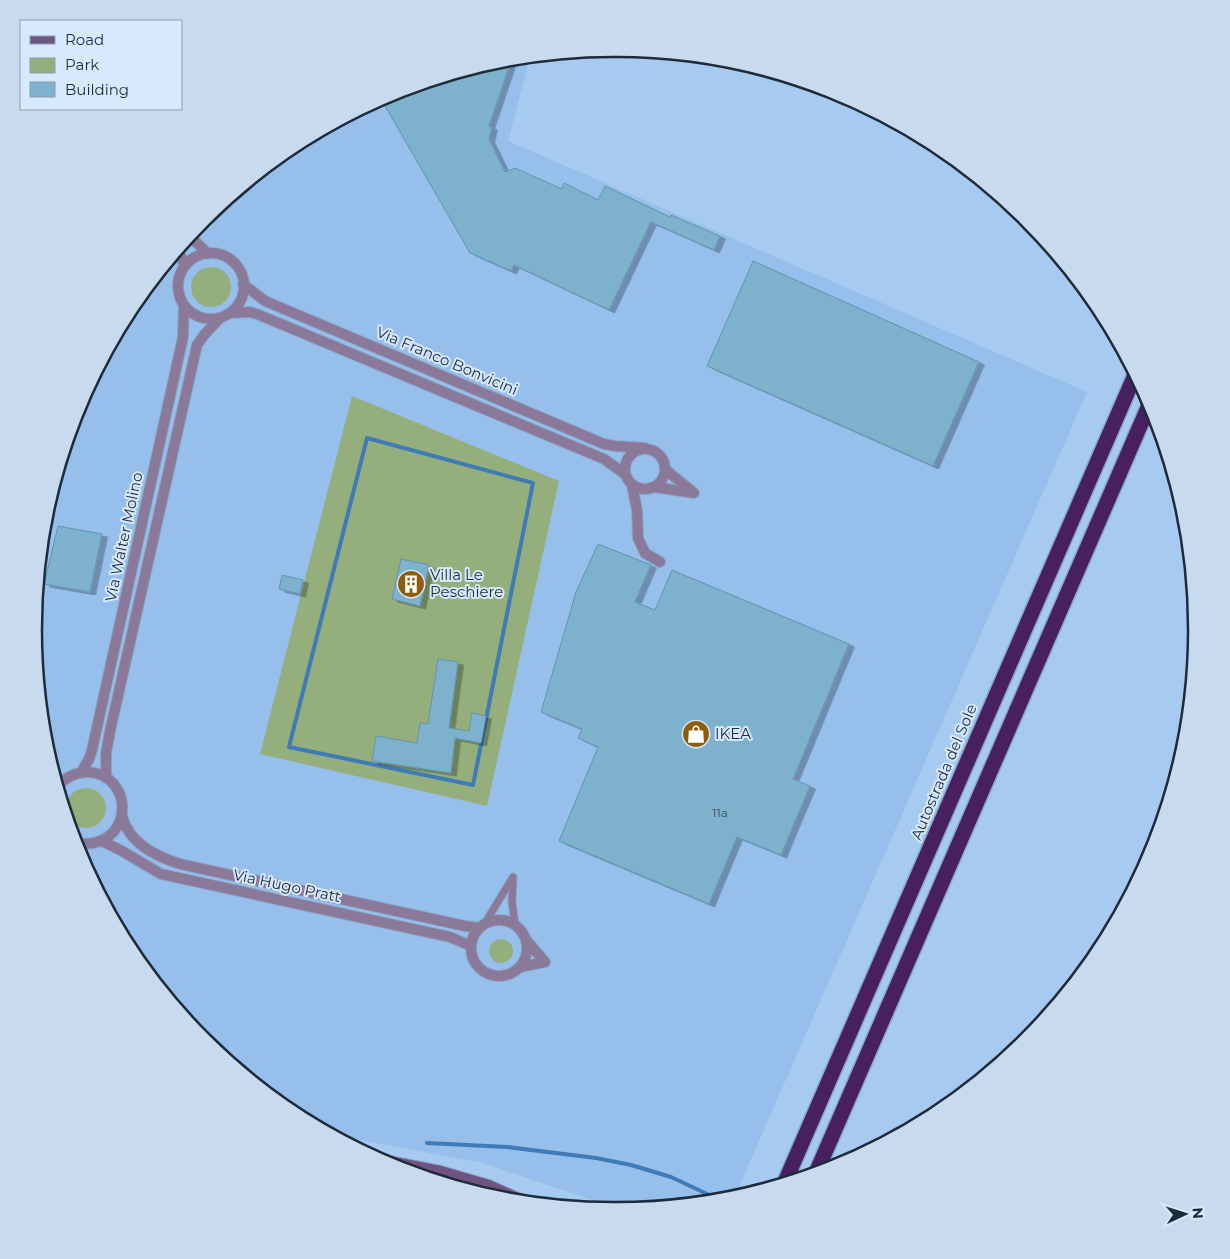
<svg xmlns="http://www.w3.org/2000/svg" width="1230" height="1259" font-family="Montserrat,sans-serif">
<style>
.built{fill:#97bfeb}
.green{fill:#94af7c}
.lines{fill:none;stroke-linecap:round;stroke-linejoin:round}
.stream{stroke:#3f7bb7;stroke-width:4}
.building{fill:#7eb2cc;stroke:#6294ae;filter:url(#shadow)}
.lane-casing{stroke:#89a7c9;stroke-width:9}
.street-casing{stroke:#89a7c9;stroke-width:12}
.secondary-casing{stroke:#89a7c9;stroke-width:12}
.highway-casing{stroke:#89a7c9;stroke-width:18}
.lane{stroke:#8b7999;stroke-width:7}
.street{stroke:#8b7999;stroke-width:10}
.secondary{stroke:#6f5481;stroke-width:10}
.highway{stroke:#482060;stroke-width:15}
.labels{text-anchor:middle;stroke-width:4;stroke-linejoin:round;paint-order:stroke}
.number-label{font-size:12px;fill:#364d5e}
.street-label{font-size:15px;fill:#1e2b3a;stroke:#d7e9fd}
.poi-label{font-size:15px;fill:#1e2b3a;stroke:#d7e9fd;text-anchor:start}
.rim{fill:none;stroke:#1e2b3a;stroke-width:2.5}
</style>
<defs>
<filter id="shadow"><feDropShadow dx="5.5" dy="3" stdDeviation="0" flood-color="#0004"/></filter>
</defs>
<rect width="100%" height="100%" fill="#a7caf1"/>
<path class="built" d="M530 57 508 141 1087 392 734 1198 728 1200 621 1210 483 1163 334 1135 292 1113 204 1040 132 952 78 852 45 743 34 629 43 537 48 515 46 514 78 407 132 306 204 218 292 146 393 92 502 59Z"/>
<path class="green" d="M191 287a20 20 0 1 1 40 0a20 20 0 1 1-40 0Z
M352 396 559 481 487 806 260 754Z
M66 808a20 20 0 1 1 40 0a20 20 0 1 1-40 0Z
M489 951a12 12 0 1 1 24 0a12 12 0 1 1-24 0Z"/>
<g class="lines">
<path class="stream" d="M367 438 533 483 473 785 289 747Z
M427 1143 507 1147 596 1158 631 1165 671 1177 720 1200"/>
</g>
<path class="building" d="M512 58 489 126 492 127 489 139 505 172 515 168 562 189 564 183 598 200 605 186 670 217 671 215 720 236 714 250 651 222 609 310 514 265 511 271 470 253 381 99 393 92 502 59Z
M753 261 979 362 933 466 707 366Z
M58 526 102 534 90 592 44 584Z
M598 544 651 565 635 602 655 610 672 570 849 644 793 779 810 786 781 855 737 837 709 904 559 841 598 747 578 738 582 729 541 712 576 592Z
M401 559 429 565 420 606 392 599Z
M282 575 303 580 300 594 279 589Z
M438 659 458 662 449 728 469 731 472 713 486 716 481 743 455 738 451 773 372 761 376 736 417 743 420 723 428 724Z"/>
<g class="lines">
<g class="lane-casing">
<path id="lane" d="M485 923 513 877 512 902 515 924"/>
</g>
<g class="street-casing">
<path id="street" d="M190 236 208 254
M178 250 185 266
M178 286a33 33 0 1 1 66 0a33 33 0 1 1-66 0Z
M243 284 265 301 604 444 615 446 645 448
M230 313 250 312 257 314 604 459 625 474
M625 469a20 20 0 1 1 40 0a20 20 0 1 1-40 0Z
M632 485 637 510 638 538 645 553 660 562
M654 487 694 493 666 470
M81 773 89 759 92 750 183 337 184 305
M106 778V753L110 731 197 345 204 335 220 318
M58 786C66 777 76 772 88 772 137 775 134 852 75 843
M122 816C129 843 155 856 180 864L465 926 479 928
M102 841 122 851 161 874 450 937 471 946
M471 948a28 28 0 1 1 56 0a28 28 0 1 1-56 0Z
M521 967 545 962 527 941"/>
</g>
<g class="secondary-casing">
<path id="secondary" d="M379 1159 441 1171 489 1185 527 1202"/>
</g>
<g class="highway-casing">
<path id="highway" d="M816 1173 1150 403
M785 1182 1135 375"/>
</g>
<use href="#lane" class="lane"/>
<use href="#street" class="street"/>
<use href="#secondary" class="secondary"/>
<use href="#highway" class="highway"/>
</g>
<defs>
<g id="building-disc" transform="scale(1.4375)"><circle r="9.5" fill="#8f5c0b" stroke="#d7e9fd"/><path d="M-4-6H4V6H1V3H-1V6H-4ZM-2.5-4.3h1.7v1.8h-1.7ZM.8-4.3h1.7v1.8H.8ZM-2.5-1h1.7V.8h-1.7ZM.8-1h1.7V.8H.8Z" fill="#fff"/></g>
<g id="shop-disc" transform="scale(1.4375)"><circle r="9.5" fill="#8f5c0b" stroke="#d7e9fd"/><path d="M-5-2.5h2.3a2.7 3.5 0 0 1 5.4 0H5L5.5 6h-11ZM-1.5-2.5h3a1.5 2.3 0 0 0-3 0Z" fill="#fff"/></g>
</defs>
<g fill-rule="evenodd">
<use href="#building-disc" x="411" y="584"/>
<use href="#shop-disc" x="696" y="734"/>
</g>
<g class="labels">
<g class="number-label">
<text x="720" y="817">11a</text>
</g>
<g class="street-label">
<text transform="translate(447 361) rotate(23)" y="5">Via Franco Bonvicini</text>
<text transform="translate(124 537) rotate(-78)" y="5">Via Walter Molino</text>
<text transform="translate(944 772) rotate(-67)" y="5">Autostrada del Sole</text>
<text transform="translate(287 886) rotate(12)" y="5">Via Hugo Pratt</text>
</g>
<g class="poi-label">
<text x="430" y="580">Villa Le<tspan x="430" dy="17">Peschiere</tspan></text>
<text x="715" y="739">IKEA</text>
</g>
</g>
<path d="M0 0H1230V1259H0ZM614 57H616A572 572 0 0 1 1188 629V630A572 572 0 0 1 616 1202H614A572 572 0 0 1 42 630V629A572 572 0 0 1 614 57Z" fill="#c8daed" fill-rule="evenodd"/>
<path class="rim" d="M614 57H616A572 572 0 0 1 1188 629V630A572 572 0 0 1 616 1202H614A572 572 0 0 1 42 630V629A572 572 0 0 1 614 57Z"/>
<rect x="20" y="20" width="162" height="90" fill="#d7e9fd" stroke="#8d9daf"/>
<rect x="30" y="36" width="25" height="8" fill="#6f5481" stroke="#8d9daf"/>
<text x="65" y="45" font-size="15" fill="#1e2b3a">Road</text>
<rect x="30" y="58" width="25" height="15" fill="#94af7c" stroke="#8d9daf"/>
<text x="65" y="70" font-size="15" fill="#1e2b3a">Park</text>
<rect x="30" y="82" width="25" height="15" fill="#7eb2cc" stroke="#8d9daf"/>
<text x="65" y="95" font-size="15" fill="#1e2b3a">Building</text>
<g transform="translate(1185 1214) rotate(86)" stroke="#d7e9fd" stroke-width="4" paint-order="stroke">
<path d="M0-4L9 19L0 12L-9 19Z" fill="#1e2b3a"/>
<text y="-8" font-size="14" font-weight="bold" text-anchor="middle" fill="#1e2b3a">N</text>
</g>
</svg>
